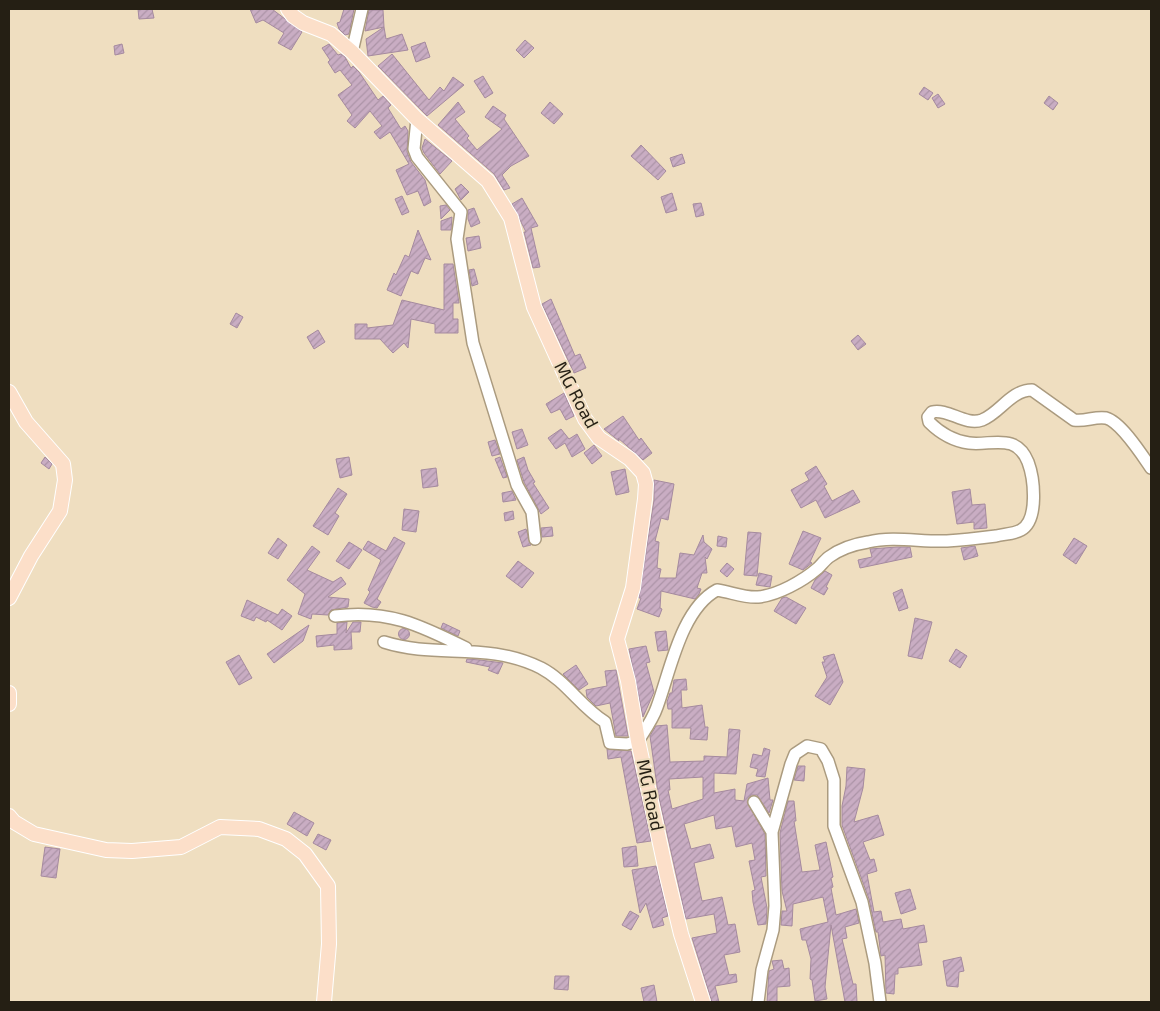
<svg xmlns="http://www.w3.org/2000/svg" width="1160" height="1011" font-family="'Exo 2',sans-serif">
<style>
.building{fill:url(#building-hatch);stroke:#a58a9f;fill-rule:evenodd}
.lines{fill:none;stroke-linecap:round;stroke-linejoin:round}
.minor-casing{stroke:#ab9b7f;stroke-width:14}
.major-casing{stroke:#fff;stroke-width:16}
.minor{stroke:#fff;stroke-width:11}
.major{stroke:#fcdfc9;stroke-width:14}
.labels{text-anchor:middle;stroke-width:4;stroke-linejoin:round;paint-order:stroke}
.street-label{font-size:18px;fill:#251f14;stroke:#efdec0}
</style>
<defs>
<pattern id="building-hatch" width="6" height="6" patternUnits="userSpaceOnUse" patternTransform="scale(1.25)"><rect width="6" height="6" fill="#c9adc3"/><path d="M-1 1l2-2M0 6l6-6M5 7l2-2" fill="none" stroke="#ac94a7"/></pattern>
</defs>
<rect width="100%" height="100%" fill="#efdec0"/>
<path class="building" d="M138 9H152L154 18 139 19Z
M250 9H272L302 32 291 50 278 43 284 33 263 20 256 23Z
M344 9H354L349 34 345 35 339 29 337 23 340 22Z
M369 10H383L384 27 365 31Z
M384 27 386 39 402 34 408 50 368 56 366 39Z
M525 40 534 48 524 58 516 50Z
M425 42 430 57 416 62 411 47Z
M122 44 124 53 115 55 114 46Z
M329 44 338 55 341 54 345 57 351 68 353 66 359 72 378 100 383 96 391 105 388 108 401 129 405 126 408 131 407 152 411 162 425 180 431 202 424 206 418 191 407 195 396 170 409 164 390 132 380 139 374 132 382 126 370 111 355 128 347 121 352 115 338 95 352 85 340 70 335 73 328 62 330 60 322 48Z
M392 54 429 100 440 87 444 91 453 77 464 85 427 116 378 66Z
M483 76 493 93 485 98 474 81Z
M924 87 933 93 928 100 919 94Z
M938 94 945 104 938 108 932 98Z
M1049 96 1058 103 1053 110 1044 103Z
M458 102 465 112 455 119 469 136 467 138 477 150 502 129 485 117 493 106 506 115 504 119 529 156 511 166 502 175 510 188 504 190 494 174 438 125Z
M550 102 563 114 554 124 541 113Z
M425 139 452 161 440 174 424 153 422 148Z
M641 145 666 171 658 180 631 156Z
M682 154 685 163 673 167 670 158Z
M461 184 469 192 461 200 455 189Z
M672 193 677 210 666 213 661 197Z
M402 196 409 212 402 215 395 199Z
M522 198 538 226 531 228 540 267 533 268 524 232H526L512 204Z
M701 203 704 215 696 217 693 204Z
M446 205 450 210 441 219 440 206Z
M474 208 480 223 471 227 468 219V210Z
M452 217 451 230H441V221Z
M418 230 431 260 425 258 418 274 411 271 401 296 387 290 394 273 396 275 405 255 409 257Z
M479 236 481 248 468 251 466 238Z
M444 264H453L459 303H453V319H458V333H435V324L411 319 408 348 404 343 393 353 380 339H355V324H367V328L393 325 402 300 444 310Z
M474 269 478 284 472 286 469 270Z
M551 299 575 356 580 354 586 368 574 373 542 304Z
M236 313 243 317 237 328 230 324Z
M318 330 325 342 314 349 307 337Z
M858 335 866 344 858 350 851 341Z
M564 393 574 416 566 420 560 409 551 413 546 404Z
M623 416 639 440 641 438 652 453 643 460 618 438 619 441 604 429Z
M522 429 528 445 517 449 512 432Z
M561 429 569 439 577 434 585 449 572 457 565 443 556 449 548 438Z
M495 440 500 454 492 456 488 442Z
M594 445 602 456 592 464 584 453Z
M45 457 52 464 49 469 41 463Z
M349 457 352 475 340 478 336 459Z
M500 457 507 477 503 478 495 459Z
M524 457 528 470 535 482 533 483 549 508 541 514 524 482 517 460Z
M816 466 827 484 824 486 832 501 853 490 860 502 825 518 816 500 801 508 791 490 809 480 805 473Z
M436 468 438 486 423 488 421 470Z
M625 469 629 492 616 495 611 472Z
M654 480 674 484 668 520 661 518 655 541 659 542 657 568 661 569 659 578H676L680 553 694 555 703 535 704 542 712 549 707 559 705 557 707 573H702L697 588 701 589 699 594 695 599 661 591 660 608 662 609 659 617 637 609 641 598H639L654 500Z
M338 488 347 494 335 513 339 516 328 535 313 526Z
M970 489 972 505 985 504 987 528 974 529V522L957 524 952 492Z
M512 491 516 500 503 502 502 493Z
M404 509 419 511 416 532 402 530Z
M513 511 514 519 505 521 504 513Z
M552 527 553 536 542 537 541 528Z
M526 529 531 545 523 547 518 532Z
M803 531 821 538 810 562 812 563 803 570 789 564Z
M748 532 761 533 757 576 744 575Z
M718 536 727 538 726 547 717 546Z
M394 537 405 543 377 599 381 602 377 608 372 607 364 603 370 592 368 590 381 560 363 549 368 541 386 551Z
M278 538 287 545 278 559 268 553Z
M1074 538 1087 546 1076 564 1063 555Z
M349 542 362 550 349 569 336 561Z
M312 546 320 552 307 570 333 582 341 577 346 584 328 597 349 599 348 607 331 610 328 615 312 614 311 619 298 614 305 594 287 580Z
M975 546 978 556 964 560 961 548Z
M897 547H910L912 557 860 568 858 560 872 557 870 549Z
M518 561 534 573 522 588 506 576Z
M727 563 734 569 727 577 720 571Z
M825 571 832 575 826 587 828 588 824 595 811 588 815 580Z
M759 573 772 576 770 587 756 585Z
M902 589 908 608 899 611 893 593Z
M786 597 806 608 796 624 774 611 782 598Z
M247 600 278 615 282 609 292 616 282 630 267 620 266 622 256 617 254 621 241 616Z
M915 618 932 622 922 659 908 656Z
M347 622 346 633 353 622H361L360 632H351L352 649 334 650V645L317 647 316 636 337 634V623Z
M443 623 460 631 458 636 441 628Z
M309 625 303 641 274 663 267 654Z
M398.5 634a5.5 5.5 0 1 1 11 0a5.5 5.5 0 1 1-11 0Z
M666 631 668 650 658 651 655 632Z
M646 646 650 662 646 663 654 692 643 717 629 649Z
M956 649 967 656 960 668 949 661Z
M834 654 843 682 830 705 815 696 827 677 822 662H825L823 657Z
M239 655 252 678 239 685 226 662Z
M467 659 480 660 503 663 498 674 488 670 490 667 466 662Z
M576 665 588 684 579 690 563 674Z
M616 670 628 736H616L610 703 596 706 587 697 586 690 607 686 605 671Z
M686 679 687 690H681L682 708 702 705 705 727H708L707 740 690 739 691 728H672V709H668L667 702 670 693H672L674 680Z
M667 725 670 762 704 761V756L727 757 729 729 740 730 736 774 714 773V793L735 789V800L744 801 747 784 768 778 770 800H773L769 813 757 795H751L747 802 765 834 766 876 761 877 767 908 766 924 758 925 753 902 752 891 755 890 749 861 755 860 752 843 736 847 732 826 716 829 714 815 684 824 691 849 710 844 714 858 694 863 702 901 722 897 728 925 735 924 740 952 724 955 729 975 736 974 737 982 715 986 719 1002H712L692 938 717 933 714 914 686 919 658 793 650 736 656 726ZM703 777V799L672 809 668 790H670L669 779Z
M764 748 770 750 765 777 756 776 758 769 750 767 753 754 762 756Z
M607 749 631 751 651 841 637 843 621 757 608 759Z
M798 766H805L804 781 794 780Z
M847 767 865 769 863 788 854 822 878 815 884 835 863 842 870 860 874 859 877 871 867 874 874 912 881 911 883 922 901 919 903 929 924 925 927 942 918 943 922 965 898 968V974H895L894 994 886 993 885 955 881 956 878 932H876L869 899 842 825V806L846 786Z
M788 801H794L796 821H794L802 872 820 870 815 845 826 842 833 877 831 878 833 887 831 888 836 915 856 909 859 923 845 927 847 938 842 939 853 984H856L857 1002H845L831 925 825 987 827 999 815 1001 812 980 810 979 811 959 806 940H802L800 929 828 922 823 897 793 904 792 926 781 925 782 911H787L782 891 780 833Z
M294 812 314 823 307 836 287 824Z
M318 834 331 840 326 850 313 843Z
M636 846 638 866 624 867 622 848Z
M45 847 60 849 56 878 41 876Z
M656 866 668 916 662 918 664 925 653 928 646 903 640 913 632 870Z
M910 889 916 909 901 914 895 893Z
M630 911 639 916 631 930 622 925Z
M961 957 964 971 959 972 958 987 947 986 943 961Z
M782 960 784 969 789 968 790 986 777 987V1002H767L769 971 774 969 772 961Z
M555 976H569L568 990 554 989Z
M654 985 657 1002H644L641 988Z"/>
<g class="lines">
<g class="minor-casing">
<path id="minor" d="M352 52 362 9
M417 119 414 149 417 157 461 212 457 239 473 343 517 485 532 512 535 539
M335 616C387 609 420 625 466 648
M384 642C437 659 486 641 541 668 566 681 581 707 605 722L610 743 627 744 638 741C645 730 653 719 657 707 670 672 681 609 717 590 731 592 744 598 758 597 778 595 803 581 818 568 822 564 825 560 829 557 840 549 855 544 868 542 894 536 920 542 947 541 963 540 980 538 996 536 1004 534 1014 534 1021 530 1039 520 1034 478 1028 462 1016 432 991 446 969 443 954 441 940 433 929 422L928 417 932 412C948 408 965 426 982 420 1000 413 1011 390 1032 390L1074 420C1085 422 1095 416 1106 418 1121 422 1142 455 1151 468
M754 802 772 832 775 906 773 930 762 970 758 1002
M772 832 791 764 795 754 807 746 821 749 828 761 834 780V826L862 902 875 963 880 1002"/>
</g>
<g class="major-casing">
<path id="major" d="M288 9 293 16 303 23 331 34 352 52 417 119 488 181 511 218 534 307 585 419 599 438 630 459 643 473 646 484 645 499 633 588 617 639 628 681 638 741 667 876 681 934 703 1002
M9 392 26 422 63 464 65 480 60 511 31 556 9 598
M9 693V704
M9 816 14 822 34 834 106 850 132 851 181 847 220 827 259 829 286 839 305 854 328 886 329 944 324 1002"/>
</g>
<use href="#minor" class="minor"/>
<use href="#major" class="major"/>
</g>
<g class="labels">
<g class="street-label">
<text transform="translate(576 395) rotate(62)" y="6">MG Road</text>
<text transform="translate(650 795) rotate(78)" y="6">MG Road</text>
</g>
</g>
<rect width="1160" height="1011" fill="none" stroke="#251f14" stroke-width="20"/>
</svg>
